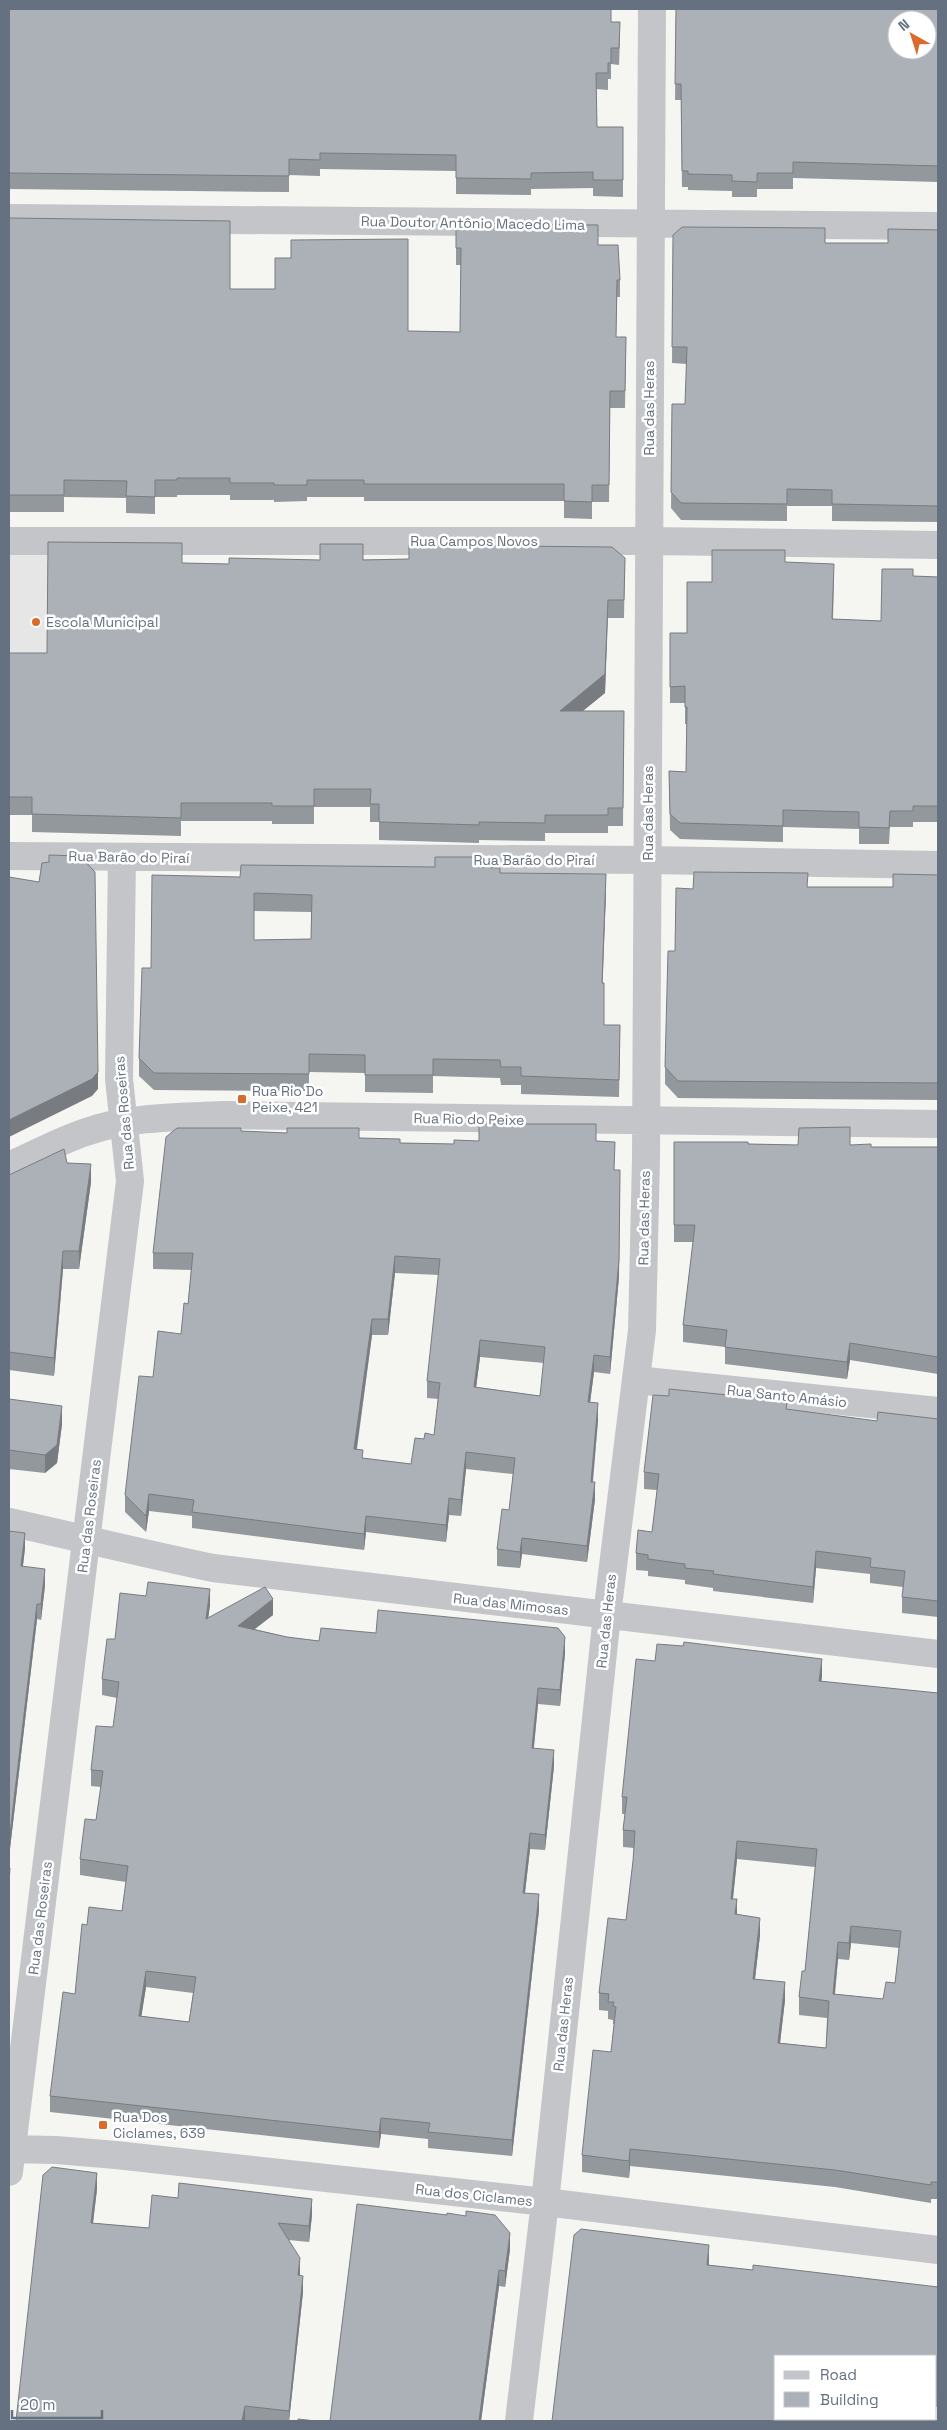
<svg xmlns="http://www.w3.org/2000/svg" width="947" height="2430" font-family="'Space Grotesk',sans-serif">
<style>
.built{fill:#e5e6e5}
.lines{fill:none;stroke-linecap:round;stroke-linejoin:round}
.minor{stroke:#c3c5c9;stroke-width:28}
.wall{fill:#93989d;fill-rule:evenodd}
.shaded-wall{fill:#787c80}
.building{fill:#abb1b7;stroke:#787c80;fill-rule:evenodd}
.poi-dot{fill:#d96b2d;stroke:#fff;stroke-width:2}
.labels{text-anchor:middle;stroke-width:5;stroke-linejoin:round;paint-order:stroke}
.street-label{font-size:14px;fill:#657181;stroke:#fff}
.poi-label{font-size:14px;fill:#657181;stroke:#fff;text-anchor:start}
</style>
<rect width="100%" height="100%" fill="#f5f5f1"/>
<path class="built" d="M9 553H62L64 691 9 690Z"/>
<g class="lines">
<path class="minor" d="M9 218 938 226
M9 541H649L938 545
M9 856 648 860 938 865
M9 1166C34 1155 59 1141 86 1132 129 1117 176 1117 222 1115L938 1124
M636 1380 938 1411
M9 1522C77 1537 145 1554 213 1568L938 1654
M9 2149 56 2150 116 2155 545 2202 938 2250
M9 2172 130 1181 119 1079 122 857
M519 2421 545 2202 607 1615 642 1330 646 1158 652 9"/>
</g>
<path class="wall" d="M9 9 612 22 620 38 619 65 611 64V79H608V90L596 89 597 127H623V197L593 196V188L531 189V195L456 194V171L320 169V176L289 175V192L9 189Z
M676 9H938V182L793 178V189H757V197H732V191L688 190V187H682L681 100H675Z
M9 218 230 289 408 331 460 332 461 265H456V223L598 245 620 280V297H617L616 337H626L625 408H610L609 502H592V519L564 518V501H364V497H307V501L274 502V500H230V495H177V497H155V514L126 513V498L64 497V512H9Z
M938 230V522L832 521V506H787V521L681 520 671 508 672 404H685L687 364 672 363 673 235 825 243H888Z
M625 558 624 618H608L605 693 583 711H624L623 826H608V833H545V841L479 840V843L379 840V822H370V807H314V824H272V821H181V836L32 832V815H9V653H47L182 563 229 564 320 560Z
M785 562 834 580 833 619 881 621 913 576 938 577V822H913V827H890L889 844H859V829L783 827V842L680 839 670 830 669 771 686 772 687 724H685V703H670V633H687L712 582Z
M478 867 500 873 606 892 602 983 604 1025 620 1043 619 1097 521 1094V1085H501L500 1078 433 1076V1093L365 1092V1073L309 1072V1091L154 1090 139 1076V1058L151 968 240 877ZM254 911 311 912V939L254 940Z
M938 875V1100L678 1098 665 1084V1067L675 951 693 889 808 887H893Z
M241 1131 359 1138 400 1143 454 1144 596 1141 615 1170 619 1277 610 1374 594 1372 590 1402 598 1420 593 1482 595 1499 587 1562 522 1554 520 1568 497 1566V1549L509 1510 513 1474 466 1469 461 1516 449 1515 446 1542 366 1532 364 1550 192 1528V1516L149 1511 146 1532 125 1512V1495L153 1377 181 1334 188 1304 191 1270 153 1269V1253ZM395 1273 439 1275 427 1381V1398L438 1399 434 1435 424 1439 411 1464 363 1458 357 1449 372 1335H388ZM480 1357 544 1363 540 1396 476 1387Z
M674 1142 798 1145H850L871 1147H938V1374L850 1360 847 1379 725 1364V1347L683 1342V1325L693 1242H674Z
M67 1163 91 1182 79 1269H63L54 1376 9 1370V1175Z
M9 1399 62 1424 57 1463 45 1473 9 1469Z
M787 1409 877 1421 938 1419V1617L902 1613V1597L903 1587 870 1583V1574L816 1568 813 1603 713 1591V1588L685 1584V1580L648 1576V1571L636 1570V1553L652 1532 657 1490 644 1489V1472Z
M9 1531 25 1548 23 1566 45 1585 41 1620 37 1619 9 1857Z
M210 1605 208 1618 273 1615 254 1629 287 1637 319 1641 565 1653 560 1706 538 1704 534 1748 554 1766 545 1850 530 1849 525 1893 539 1910 512 2156 428 2148V2139L381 2134 379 2148 50 2112V2096L75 1994 87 1925 122 1911 126 1882 80 1875V1859L96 1820 101 1787 91 1786V1770L113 1727 117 1698 102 1695V1679L115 1639ZM146 1987 193 1993 189 2022 141 2016Z
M822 1676 821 1682 938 1693V2199H931V2203L835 2187 630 2166 629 2178 582 2172V2155L611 2052 614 2024H613V2020L608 2019V2011L599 2010V1993L626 1920 633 1861 634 1848 623 1847V1830L625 1814H622V1797ZM737 1859 815 1867 805 1971 799 1997V2015L827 2018 826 2048 780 2043 785 2000 755 1979 760 1935 737 1914 733 1899ZM851 1943 899 1948 895 1983 883 1999 835 1994 838 1959 849 1960Z
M97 2189 93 2223 149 2228 312 2215 309 2242 289 2240 300 2275 303 2292 289 2421H16Z
M510 2249 505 2287 499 2286 481 2421H330Z
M709 2261V2265L753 2270 938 2287V2407H936V2356L552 2421Z
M836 2419H918V2421H857Z"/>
<path class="shaded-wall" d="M608 600 605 693 560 729V711Z
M606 874V892L602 1000V983Z
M98 1072V1089L92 1096 9 1137V1120Z
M91 1164V1182L79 1269V1251Z
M620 1170 619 1277 610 1374V1357Z
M63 1251V1269L54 1376V1358Z
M395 1256V1273L388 1335V1319Z
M372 1319V1335L354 1466V1449Z
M480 1340V1357L474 1404V1387Z
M850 1343V1360L847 1379V1362Z
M594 1355V1372L588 1418V1402Z
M598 1403V1420L591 1498V1482Z
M62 1406V1424L57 1463 45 1473V1455Z
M466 1452V1469L461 1516V1500Z
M595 1482V1499L587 1562V1546Z
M149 1494V1511L146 1532V1516Z
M449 1498V1515L446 1542V1525Z
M366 1516V1532L364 1550V1534Z
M25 1533V1548L21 1581V1566Z
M522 1538V1554L520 1568V1552Z
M816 1551V1568L813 1603V1587Z
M45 1569V1585L41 1620V1604Z
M210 1589V1605L206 1635V1619Z
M273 1599V1615L238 1642V1626Z
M37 1604V1619L9 1857V1842Z
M565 1637V1653L560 1706V1690Z
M822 1659V1676L819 1699V1681Z
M538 1688V1704L532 1764V1748Z
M554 1750V1766L545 1850V1835Z
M530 1833V1849L523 1909V1893Z
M737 1841V1859L731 1916V1899Z
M10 1868V1884L9 1897V1882Z
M539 1894V1910L512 2156V2140Z
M737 1899V1917L735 1914Z
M760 1918V1935L753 1996V1979Z
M851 1926V1943L849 1960V1943Z
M838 1942V1959L833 2011V1994Z
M146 1971V1987L139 2032V2016Z
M785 1982V2000L778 2060V2043Z
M381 2118V2134L379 2148V2132Z
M630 2149V2166L629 2178V2161Z
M97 2173V2189L91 2239V2223Z
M312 2199V2215L309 2242V2226Z
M510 2233V2249L505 2287V2271Z
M709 2245V2261L707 2281V2265Z
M300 2258V2274L298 2291V2275Z
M499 2270V2286L481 2421H479Z
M303 2276V2292L289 2421V2411Z
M245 2406V2421H242Z"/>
<path class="building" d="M9 9H611V22H620L619 48H611V63H608V73H596L597 127H623V180H593V172L531 173V179L456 178V155L320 153V160L289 159V176L9 173Z
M676 9H938V166L793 162V173H757V182L732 181V175L688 174V171H682L681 84H675ZM897 20H927V50H897Z
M9 218 230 221V289H275V258H291V240L408 239V331L460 332 461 248H456V223L598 225V245H618L620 280H617L616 337H626L625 391H610L609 485H592V502L564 501V484H364V480H307V485H274V483H230V478H177V480H155V497L126 496 127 481 64 480V495H9Z
M682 227 825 228V243H888V229L938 230V506L832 504V490L787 489V504L681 503 671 492 672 404H685L687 347H672L673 235Z
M48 542 182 543V563L229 564V558L320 560V544H363V560L409 559V545L612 547 625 558 624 600H608L605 674 560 711H624L623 808H608V815H545V823L479 822V825L379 822V804H370L371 789H314V806H272V803H181V818L32 814V797H9V653H47Z
M712 550H785V562L834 564 832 619 881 621 882 569H913V576L938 577V806H913V811H890L889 828 859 827V812L783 810V826L680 823 670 814 669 771 686 772 687 707H685V686L670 687V633H687V582H712Z
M49 855 80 856 95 872 98 1072 92 1079 9 1120V877L39 882 42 863 49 862Z
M435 857H478V867L500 868V873L606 874 602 983H604V1025H620L619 1080 521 1076V1067H501L500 1060 433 1059V1075H365V1055L309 1054V1074L154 1073 139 1058 142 968H151L152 875 240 877 241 865 435 867ZM254 893 312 895 311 939 254 940Z
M694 872 808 873 807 887H893V874L938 875V1083L678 1081 665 1067 668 951H675L676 888 693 889Z
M479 1124H596V1141L615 1142 614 1170H620L619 1260 610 1357 594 1355 588 1402 598 1403 591 1482H595L587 1546 522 1538 520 1552 497 1549 502 1509 509 1510 515 1458 466 1452 461 1500 449 1498 446 1525 366 1516 364 1534 192 1512 194 1500 149 1494 146 1516 125 1495 139 1376 153 1377 158 1331 181 1334 184 1303 188 1304 193 1253H153L166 1137 177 1128H241V1131L287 1133V1128H359V1138L400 1139V1143L454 1144V1140L479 1141ZM395 1256 440 1259 427 1381 440 1383 434 1435 425 1433 424 1439 415 1438 411 1464 362 1458 363 1450 354 1449 372 1319H388ZM480 1340 545 1347 540 1396 474 1387Z
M850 1127V1145L871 1144V1147H938V1357L850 1343 847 1362 725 1347 727 1330 683 1325 695 1225H674V1142H748V1144L798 1145 799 1128Z
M64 1149 67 1163 91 1164 79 1251H63L54 1358 9 1352V1175Z
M669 1389 787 1401 786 1409 877 1421 878 1412 938 1419V1601L902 1597 905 1571 870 1567 871 1558 816 1551 813 1587 713 1574 714 1571 685 1568V1564L648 1559V1555L636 1553 638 1530 652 1532 659 1474 644 1472 653 1395 669 1396Z
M9 1399 62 1406 57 1445 45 1455 9 1450Z
M9 1531 25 1533 21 1566 45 1569 41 1604H37L9 1842Z
M148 1582 210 1589 206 1619 265 1587 273 1599 238 1626 287 1637 319 1641 321 1628 376 1633 378 1610 558 1628 565 1637 560 1690 538 1688 532 1748 554 1750 545 1835 530 1833 523 1893 539 1894 512 2140 428 2132 430 2123 381 2118 379 2132 50 2096 63 1992 75 1994 82 1924 87 1925 89 1907 122 1911 128 1866 80 1859 85 1819 96 1820 103 1771 91 1770 96 1726 113 1727 119 1682 102 1679 107 1639H115L120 1593 146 1596ZM146 1971 196 1977 189 2022 139 2016Z
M684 1642 822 1659 819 1681 938 1693V2182H931V2185L835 2170 630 2149 629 2161 582 2155 593 2050 611 2052 616 2007 613 2006 614 2002H608L609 1994 599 1993 608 1918 626 1920 633 1861 635 1831 623 1830 627 1797H622L636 1659 655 1661 657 1644 683 1646ZM737 1841 817 1849 805 1971H802L799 1997 829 2001 826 2048 778 2043 785 1982 753 1979 760 1918 735 1914 737 1899H731ZM851 1926 901 1931 895 1983 886 1982 883 1999 833 1994 838 1942 849 1943Z
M9 1868H10L9 1882Z
M52 2167 97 2173 91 2223 149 2228 152 2195 178 2198 179 2183 312 2199 309 2226 278 2223 300 2258 298 2275 303 2276 289 2411 245 2406 242 2421H16L43 2175Z
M357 2204 447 2215V2213L466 2216V2211L495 2215 510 2233 505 2271 499 2270 479 2421H330Z
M581 2229 709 2245 707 2265 753 2270V2265L938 2287V2391H936V2356H776V2419H826L825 2421H552L574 2235Z
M298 2419 316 2421H298Z
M892 2419H916V2421H891Z"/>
<g class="poi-dot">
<circle cx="36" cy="622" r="5"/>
<rect x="237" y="1094" width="10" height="10" rx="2.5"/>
<rect x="98" y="2120" width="10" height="10" rx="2.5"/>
</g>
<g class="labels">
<g class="street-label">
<text transform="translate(473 223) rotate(1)" y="5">Rua Doutor Antônio Macedo Lima</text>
<text transform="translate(649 408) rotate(-90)" y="5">Rua das Heras</text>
<text x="474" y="546">Rua Campos Novos</text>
<text transform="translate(648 813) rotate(-90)" y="5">Rua das Heras</text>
<text transform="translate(129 857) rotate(1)" y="5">Rua Barão do Piraí</text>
<text x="534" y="865">Rua Barão do Piraí</text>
<text transform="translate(124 1113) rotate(-95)" y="5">Rua das Roseiras</text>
<text transform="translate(469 1119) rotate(1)" y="5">Rua Rio do Peixe</text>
<text transform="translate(644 1218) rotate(-89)" y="5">Rua das Heras</text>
<text transform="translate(787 1396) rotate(6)" y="5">Rua Santo Amásio</text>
<text transform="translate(89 1516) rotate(-83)" y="5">Rua das Roseiras</text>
<text transform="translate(511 1604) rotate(6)" y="5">Rua das Mimosas</text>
<text transform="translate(606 1621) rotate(-84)" y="5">Rua das Heras</text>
<text transform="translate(40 1918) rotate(-83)" y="5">Rua das Roseiras</text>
<text transform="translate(563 2024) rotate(-84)" y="5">Rua das Heras</text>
<text transform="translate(474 2195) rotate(6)" y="5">Rua dos Ciclames</text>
</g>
<g class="poi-label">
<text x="46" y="627">Escola Municipal</text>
<text x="252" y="1096">Rua Rio Do<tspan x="252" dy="16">Peixe, 421</tspan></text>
<text x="113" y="2122">Rua Dos<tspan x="113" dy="16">Ciclames, 639</tspan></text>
</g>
</g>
<rect width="947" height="2430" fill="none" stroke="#657181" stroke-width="20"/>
<rect x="774" y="2355" width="162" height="65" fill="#ffffff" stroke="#c1c6cd"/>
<rect x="784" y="2371" width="25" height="8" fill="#c3c5c9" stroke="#c1c6cd"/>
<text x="820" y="2380" font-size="15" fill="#657181">Road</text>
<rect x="784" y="2392" width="25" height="15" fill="#abb1b7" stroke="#c1c6cd"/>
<text x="820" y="2405" font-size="15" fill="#657181">Building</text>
<g transform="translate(912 35) rotate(321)"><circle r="24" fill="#ffffff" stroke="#c1c6cd"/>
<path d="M0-4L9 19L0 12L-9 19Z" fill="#d96b2d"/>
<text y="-8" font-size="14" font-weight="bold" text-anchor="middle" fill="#657181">N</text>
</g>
<path d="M12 2410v8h90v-8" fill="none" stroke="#657181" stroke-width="2.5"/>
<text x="20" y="2410" font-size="15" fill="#657181" stroke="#ffffff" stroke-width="4" paint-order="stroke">20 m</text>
</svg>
